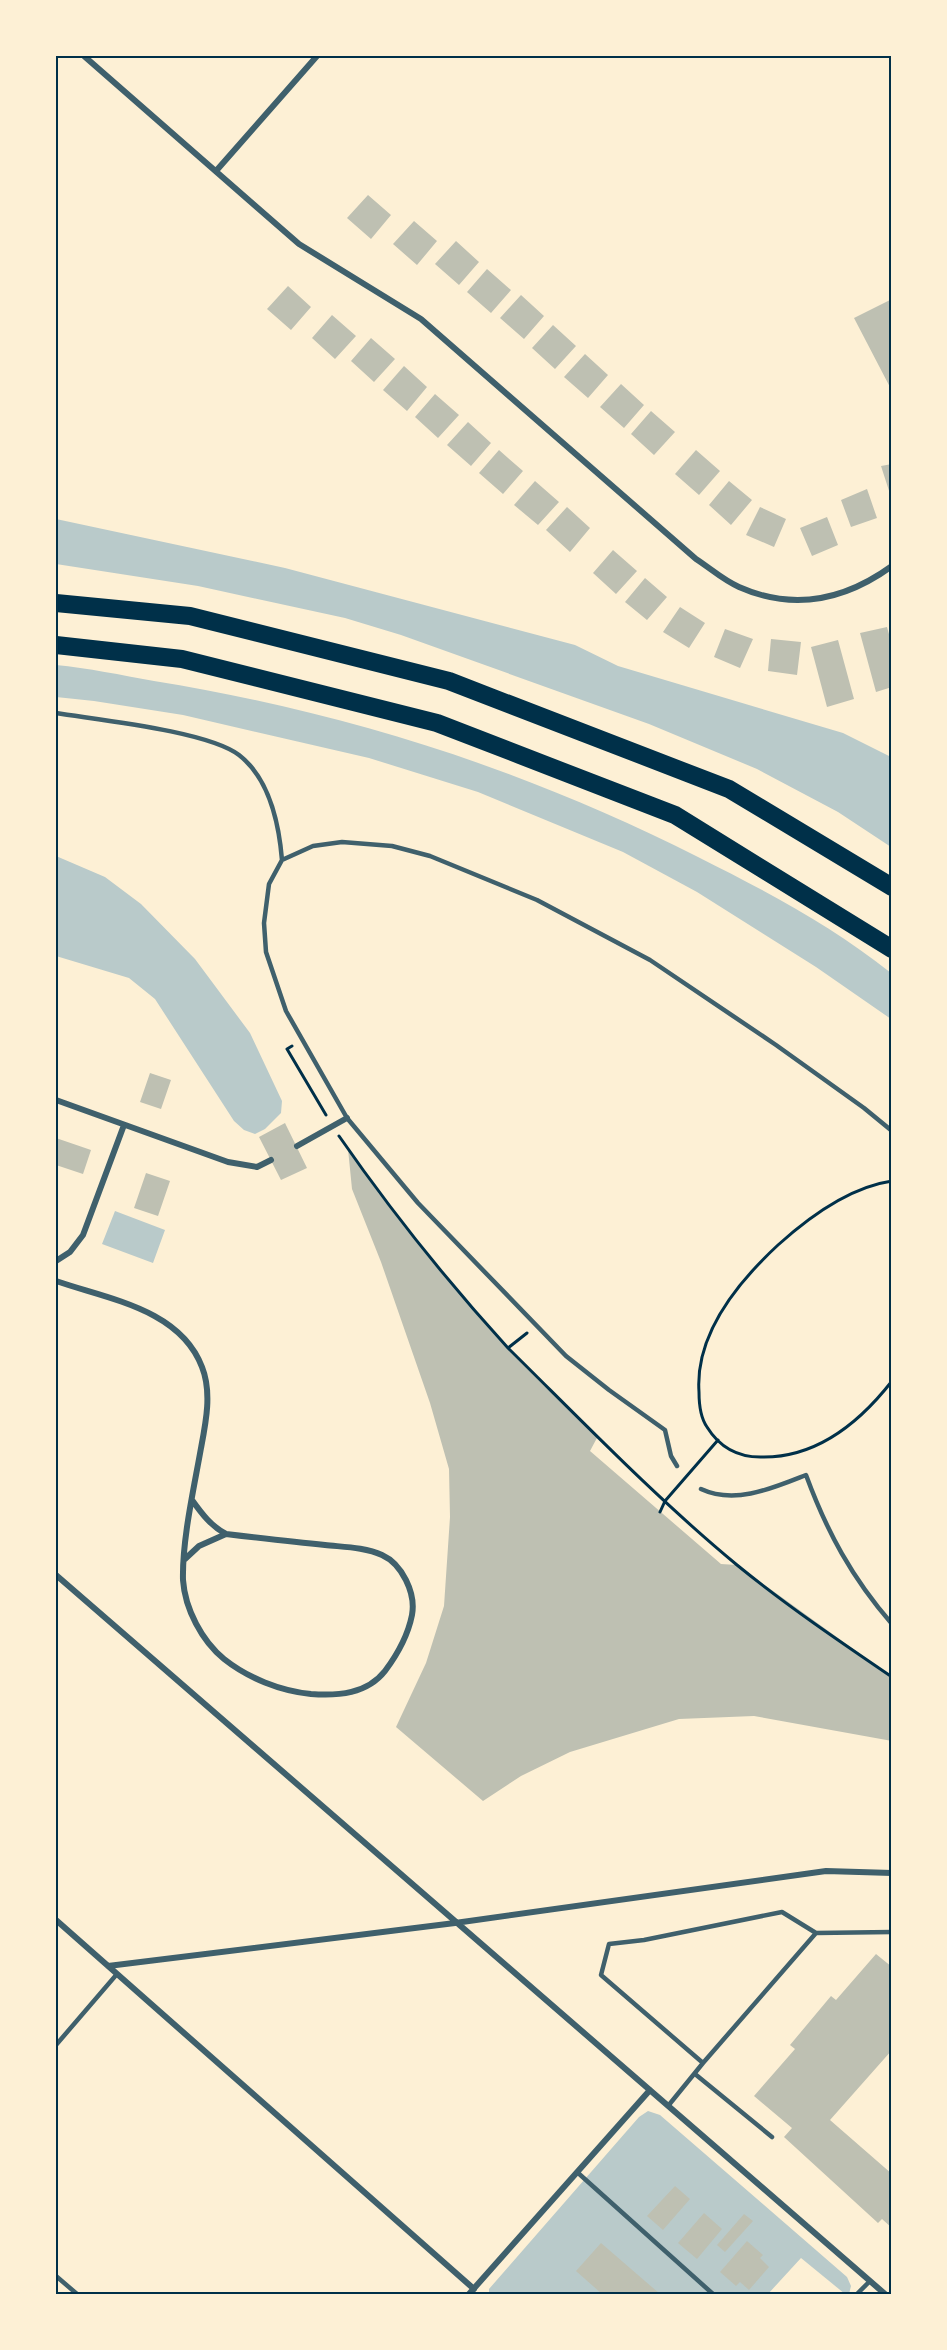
<svg xmlns="http://www.w3.org/2000/svg" width="947" height="2350" font-family="Commissioner,sans-serif">
<style>
.green{fill:#b9caca}
.building{fill:#bec0b2}
.lines{fill:none;stroke-linecap:round;stroke-linejoin:round}
.path{stroke:#003049;stroke-width:3}
.service{stroke:#3f606c;stroke-width:4.5}
.minor{stroke:#3f606c;stroke-width:6}
.motorway{stroke:#003049;stroke-width:18}
.neatline{fill:none;stroke:#003049;stroke-width:2}
</style>
<rect width="100%" height="100%" fill="#fdf0d5"/>
<path class="green" d="M56 519 285 568 575 645 618 666 843 733 891 757V847L838 812 757 769 649 724 401 635 345 618 198 586 56 564Z
M56 665C88 668 121 675 154 681 346 712 524 769 698 857 766 891 832 926 891 973V1019L816 967 697 892 623 852 478 792 369 758 183 715 94 701 56 697Z
M56 856 105 877 141 904 195 959 250 1033 282 1101 281 1113 265 1129 255 1134 244 1130 234 1121 155 999 129 978 56 956Z
M115 1211 165 1230 153 1263 102 1244Z
M648 2111 660 2115 847 2277 851 2286 849 2294H845L801 2258 768 2294H489V2289L639 2117Z"/>
<path class="building" d="M368 195 391 215 371 239 347 218Z
M414 221 437 241 417 265 393 244Z
M456 241 479 262 459 285 435 264Z
M487 269 511 290 491 313 467 292Z
M288 286 311 307 291 330 267 309Z
M521 295 544 316 524 339 500 318Z
M892 299V391L854 318Z
M332 315 356 336 335 359 312 338Z
M553 325 576 346 555 369 532 348Z
M371 338 395 359 374 382 351 361Z
M585 354 608 375 588 398 564 377Z
M404 366 427 387 407 411 383 390Z
M621 384 644 405 624 428 600 407Z
M435 394 459 415 438 438 415 417Z
M651 411 675 432 654 455 631 434Z
M468 422 491 443 471 466 447 445Z
M499 450 523 471 503 494 479 473Z
M696 450 720 471 699 495 675 474Z
M892 464V497H891L881 466Z
M535 481 559 502 538 525 514 505Z
M729 481 752 500 731 525 709 505Z
M867 489 877 518 851 527 841 500Z
M567 507 590 528 570 552 546 530Z
M760 507 786 519 774 547 746 535Z
M827 517 838 545 812 556 800 528Z
M613 550 637 571 616 594 593 573Z
M645 578 667 597 647 620 625 602Z
M680 607 705 623 689 648 663 632Z
M887 627 892 645V687L876 692 860 633Z
M725 629 753 639 740 668 714 657Z
M771 639 801 642 797 675 768 671Z
M838 640 854 699 827 707 811 647Z
M150 1073 171 1080 161 1109 140 1102Z
M285 1123 307 1168 281 1180 259 1137Z
M56 1138 91 1150 83 1174 56 1165Z
M348 1149 379 1194 443 1275 508 1348 598 1436 590 1451 721 1564 737 1565 892 1677V1741L754 1716 679 1719 570 1752 521 1776 483 1801 396 1727 426 1663 444 1606 450 1517 449 1469 430 1403 381 1262 352 1189Z
M146 1173 170 1181 158 1216 134 1208Z
M876 1954 892 1967V2050L830 2120 892 2174V2228L882 2219 878 2223 784 2137 792 2128 754 2096 795 2049 790 2045 831 1996 836 2000Z
M675 2186 690 2199 663 2230 647 2216Z
M704 2213 722 2229 697 2259 678 2243Z
M744 2214 753 2221 725 2252 717 2245Z
M747 2241 763 2255 760 2258 769 2267 749 2290 740 2282 736 2286 720 2272Z
M601 2243 660 2294H602L576 2271Z"/>
<g class="lines">
<path class="path" d="M292 1046 287 1049 326 1115
M339 1136C391 1211 447 1281 508 1348L527 1333
M892 1181C850 1187 809 1217 778 1245 738 1282 695 1335 699 1392 699 1404 700 1417 707 1427 720 1448 740 1458 764 1457 818 1457 860 1422 892 1381
M508 1348C583 1422 656 1498 737 1565 786 1605 839 1641 892 1677
M660 1512 665 1501 718 1440"/>
<path class="service" d="M56 713C99 720 207 731 239 755 270 779 279 824 282 860
M677 1466 671 1456 665 1430 609 1390 566 1356 418 1203 347 1118 286 1011 266 952 264 923 269 884 282 860 313 846 342 842 392 846 430 856 537 900 650 960 776 1045 864 1108 892 1131
M701 1489C735 1505 773 1488 806 1475 827 1532 852 1578 892 1624
M816 1933 782 1912 644 1940 609 1944 601 1975 703 2063 816 1933 892 1932
M56 2045 117 1974
M695 2074 772 2137
M668 2106 703 2063
M577 2172 713 2294
M56 2276 77 2294
M857 2294 870 2281"/>
<path class="minor" d="M84 56 299 244 421 319 696 559C710 568 723 580 739 587 793 611 845 600 892 566
M216 171 317 56
M56 1100 228 1162 257 1167 271 1160
M297 1146 347 1118
M56 1261 70 1252 83 1235 124 1125
M56 1281C108 1299 180 1309 202 1367 212 1392 206 1422 201 1448 194 1488 182 1540 183 1580 185 1609 202 1641 224 1659 248 1678 280 1691 311 1694 338 1696 367 1694 385 1671 397 1655 408 1635 412 1615 416 1593 402 1564 382 1555 365 1547 343 1547 325 1545 292 1542 259 1538 226 1534 211 1526 202 1514 192 1500
M185 1559 199 1546 226 1534
M56 1575 885 2294
M56 1920 474 2289
M108 1966 455 1923 826 1871 892 1873
M469 2294 650 2090"/>
<path class="motorway" d="M56 603 190 616 449 681 729 789 892 887
M56 645 182 659 437 723 675 815 892 949"/>
</g>
<rect width="947" height="2350" fill="none" stroke="#fdf0d5" stroke-width="114"/>
<rect x="57" y="57" width="833" height="2236" class="neatline"/>
</svg>
